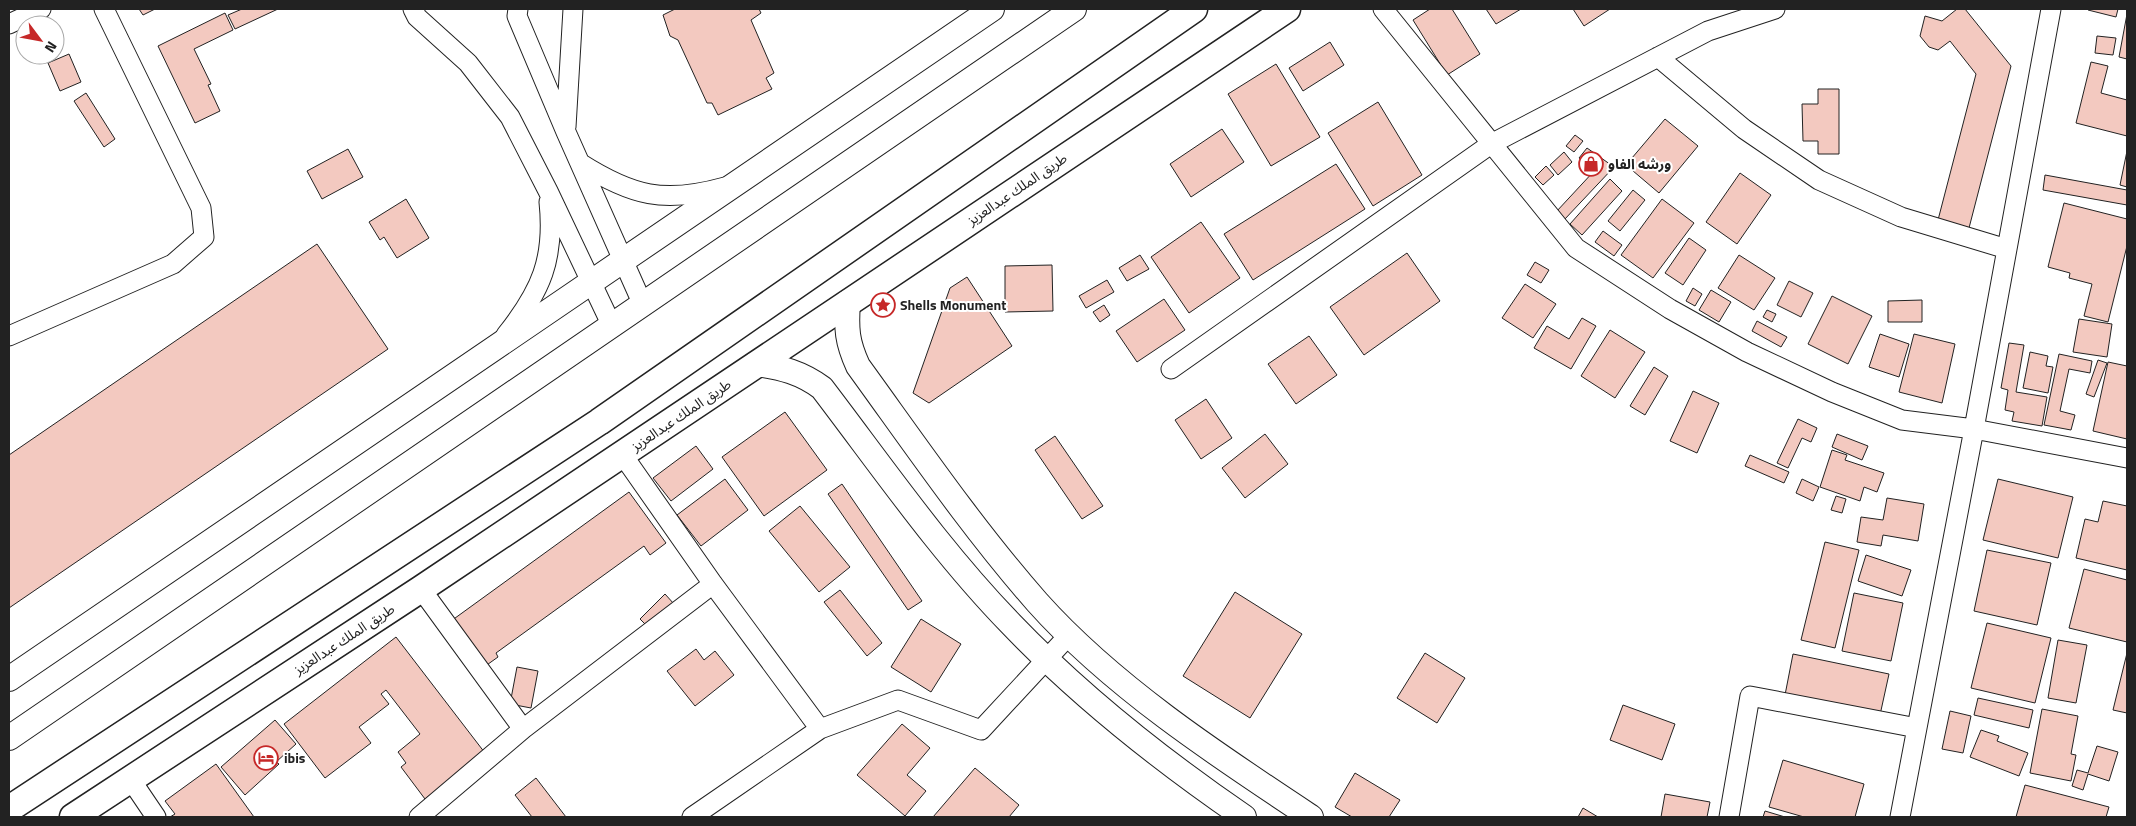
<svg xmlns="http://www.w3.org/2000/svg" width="2136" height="826" font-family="'Titillium Web','Noto Sans Arabic',sans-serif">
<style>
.building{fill:#f3c9c0;stroke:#222}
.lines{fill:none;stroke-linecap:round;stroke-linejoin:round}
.minor-casing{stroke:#222;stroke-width:21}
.major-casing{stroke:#222;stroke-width:26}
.highway-casing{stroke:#222;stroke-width:29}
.minor{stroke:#fff;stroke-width:19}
.major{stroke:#fff;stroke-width:24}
.highway{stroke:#fff;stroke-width:26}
.labels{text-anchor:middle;stroke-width:4;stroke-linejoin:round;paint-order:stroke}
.poi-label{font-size:14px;font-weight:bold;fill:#222;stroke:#fff;text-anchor:start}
.street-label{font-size:14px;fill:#222;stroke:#fff}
</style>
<rect width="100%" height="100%" fill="#fff"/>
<path class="building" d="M139 9H155L143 15Z
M242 9H278L235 29 228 15Z
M675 9H759L761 13 751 20 774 73 766 78 772 89 718 115 712 103H707L678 40 670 36 663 15Z
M1430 9H1452L1480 54 1447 75 1413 20Z
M1486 9H1521L1496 24Z
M1573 9H1610L1584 26Z
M1957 9H1965L2011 66 1969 228 1938 220 1976 74 1950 41 1938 50 1929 47 1920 36 1925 16 1942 21Z
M2088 9H2118L2116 17 2088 10Z
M225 13 233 30 194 49 211 84 208 85 220 111 195 123 158 46Z
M2127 14V59L2119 57Z
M2097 36 2116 38 2113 55 2095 53Z
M1330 42 1344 65 1303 91 1289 68Z
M69 54 81 82 60 91 48 63Z
M2091 62 2108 66 2101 93 2127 100V136L2076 123Z
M1276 64 1320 137 1271 166 1228 94Z
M1818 89H1839V154H1818V141H1803L1802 104H1818Z
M86 93 115 139 104 147 74 101Z
M1378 102 1422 175 1373 206 1328 133Z
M1665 119 1698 146 1659 193 1626 165Z
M1222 129 1244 162 1191 197 1170 164Z
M1575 135 1583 141 1574 152 1566 146Z
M1587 148 1614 167 1564 220 1556 212 1595 170 1579 158Z
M348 149 363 177 322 199 307 171Z
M2127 151V187L2120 185Z
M1564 152 1572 162 1558 175 1550 165Z
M1336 164 1365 209 1253 280 1224 234Z
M1546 166 1554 175 1543 185 1535 177Z
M1740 173 1771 195 1737 244 1706 222Z
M2045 175 2127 190V205L2043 190Z
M1610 179 1622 191 1582 235 1570 224Z
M1633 190 1645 200 1620 231 1608 221Z
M406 199 429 238 397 258 384 237 380 240 369 222Z
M1662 199 1694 223 1653 278 1621 255Z
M2064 203 2127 219V246L2108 322 2084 316 2092 284 2069 278 2070 273 2048 267Z
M1201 222 1240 278 1189 313 1151 257Z
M1603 231 1622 245 1614 256 1595 242Z
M1689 238 1706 250 1683 285 1665 273Z
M317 244 388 349 9 608V455Z
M1407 253 1440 301 1364 355 1330 307Z
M1140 255 1149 269 1127 281 1119 268Z
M1739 255 1775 278 1754 310 1718 288Z
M1535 262 1549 270 1541 283 1527 275Z
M1052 265 1053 311 1005 312V266Z
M967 277 1012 346 929 403 913 393 950 288Z
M1107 280 1114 292 1086 308 1079 296Z
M1789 281 1813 293 1801 317 1777 305Z
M1525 284 1556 304 1533 338 1502 318Z
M1693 288 1702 294 1695 306 1686 301Z
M1711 290 1731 302 1719 322 1699 310Z
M1832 296 1872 316 1848 364 1808 344Z
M1164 299 1185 330 1137 362 1116 331Z
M1922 300V322H1888V301Z
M1104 305 1110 315 1100 322 1093 312Z
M1767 310 1776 314 1772 322 1763 317Z
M1582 318 1596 326 1571 369 1534 348 1547 326 1569 339Z
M2079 319 2112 324 2107 357 2073 352Z
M1757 321 1787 337 1781 347 1752 331Z
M1610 330 1645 352 1615 398 1581 376Z
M1880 334 1909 344 1899 377 1869 367Z
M1914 334 1955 344 1942 403 1899 392Z
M1309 336 1337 375 1296 404 1268 364Z
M2009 343 2024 345 2016 392 2047 397 2042 426 2012 421 2014 412 2005 410 2008 390 2001 388Z
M2030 352 2048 356 2046 366 2053 367 2048 393 2023 388Z
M2059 354 2092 361 2090 373 2069 369 2060 411 2075 415 2071 430 2044 425Z
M2098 360 2107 363 2094 397 2086 394Z
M2108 362 2127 366V439L2093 431Z
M1654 367 1668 376 1645 415 1630 406Z
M1693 391 1719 403 1697 453 1670 441Z
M1206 399 1232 438 1201 459 1175 420Z
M785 412 827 470 764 516 722 457Z
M1798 419 1817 428 1811 442 1802 438 1788 468 1777 463Z
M1265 434 1288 464 1245 498 1222 468Z
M1837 434 1868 446 1862 460 1832 447Z
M1055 436 1103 506 1082 519 1035 450Z
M696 446 713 469 671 501 653 478Z
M1832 450 1847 455 1845 460 1884 473 1877 492 1864 487 1860 501 1820 487Z
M1750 455 1789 472 1784 483 1745 466Z
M725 479 748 510 701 546 677 515Z
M1802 479 1819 487 1813 501 1796 493Z
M1998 479 2073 497 2058 558 1983 540Z
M842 484 922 601 908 610 828 494Z
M629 492 666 543 650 555 644 546 496 653 498 657 484 667 451 621Z
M1836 496 1846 499 1842 513 1831 510Z
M1887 498 1924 504 1918 541 1883 535 1881 546 1857 542 1861 517 1883 520Z
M2103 501 2127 506V570L2076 558 2085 519 2098 522Z
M800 506 850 567 819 592 769 531Z
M1825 542 1859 550 1835 648 1801 640Z
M1987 550 2051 563 2037 625 1974 611Z
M1866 555 1911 570 1902 596 1858 581Z
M2084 569 2127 580V642L2069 628Z
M840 590 882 643 867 656 824 602Z
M1235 592 1302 634 1250 718 1183 676Z
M1854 593 1903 603 1891 661 1842 651Z
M665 594 674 604 649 628 640 619Z
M921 619 961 644 931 692 891 667Z
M1987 623 2051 638 2035 703 1971 688Z
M396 637 485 753 425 799 401 767 406 763 398 752 420 734 386 690 381 694 389 704 359 727 371 743 325 778 284 724Z
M2058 640 2087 645 2076 703 2048 698Z
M696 649 704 660 715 651 734 675 695 706 667 671Z
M1425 653 1465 678 1437 723 1397 698Z
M2127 653V713L2113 710Z
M1793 654 1889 674 1880 715 1785 695Z
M517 667 538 671 531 708 510 704Z
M1978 698 2033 710 2029 728 1974 715Z
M1623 705 1675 724 1662 760 1610 740Z
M2042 709 2078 716 2071 754 2076 755 2071 781 2030 773Z
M1950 711 1971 716 1963 753 1942 749Z
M275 720 296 744 276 762 279 764 245 795 221 767Z
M902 724 930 748 907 775 926 791 905 816 857 775Z
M1981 730 1999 736 1997 741 2028 753 2019 776 1970 757Z
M2097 746 2118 752 2109 781 2088 774 2083 790 2072 786 2077 770 2088 773Z
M1783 760 1864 784 1855 817H1804L1769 807Z
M216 764 254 817H170L175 814 165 801Z
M975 768 1019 805 1009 817H933Z
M1355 773 1400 800 1389 817H1352L1335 807Z
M536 778 566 817H532L515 795Z
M2025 785 2109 807 2106 817H2016Z
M1665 794 1710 802 1707 817H1661Z
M1583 808 1598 817H1578Z
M1765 811 1785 817H1763Z"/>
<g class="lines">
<g class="minor-casing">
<path id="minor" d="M413 9 417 17 468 63 510 117 548 191 612 326
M518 9 517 16 566 132 643 305
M1383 9 1576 248 1670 309 1747 352 1832 392 1902 420 1974 429 2127 458
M9 24 41 9
M1658 57 1744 129 1819 180 1901 217 2007 249
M566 127 573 9
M580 163C632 196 664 204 725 187
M506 335C541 291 555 259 549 202
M9 336 173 264 204 237 201 208 104 9
M1171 369 1491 144 1708 31 1775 9
M622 454 713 584 820 729 898 700 981 730 1070 634
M421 589 523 729
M131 780 156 817
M419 817 523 729 713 584
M692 817 820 729
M1729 817 1750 696 1917 728
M1900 817 1974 429 2051 9"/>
</g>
<g class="major-casing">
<path id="major" d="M848 302C846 329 847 342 858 366 916 446 972 528 1037 602 1112 686 1217 755 1311 817
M756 364C781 367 802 373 822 388 883 468 941 552 1011 624 1081 697 1161 760 1244 817
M9 679 992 9
M9 738 1074 9"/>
</g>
<g class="highway-casing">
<path id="highway" d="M9 809 599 422 1194 9
M73 817 421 589 1287 9"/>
</g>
<use href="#minor" class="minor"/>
<use href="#major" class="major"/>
<use href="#highway" class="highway"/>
</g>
<defs>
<g id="shop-ring" transform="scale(1.25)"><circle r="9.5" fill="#fff" stroke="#c62828" stroke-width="1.5"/><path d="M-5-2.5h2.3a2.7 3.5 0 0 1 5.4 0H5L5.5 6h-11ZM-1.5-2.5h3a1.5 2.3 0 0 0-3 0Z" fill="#c62828"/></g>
<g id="sight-ring" transform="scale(1.25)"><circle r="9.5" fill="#fff" stroke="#c62828" stroke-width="1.5"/><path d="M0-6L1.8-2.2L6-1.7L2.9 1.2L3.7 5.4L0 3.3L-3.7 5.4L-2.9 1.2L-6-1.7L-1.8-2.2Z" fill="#c62828"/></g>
<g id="hotel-ring" transform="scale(1.25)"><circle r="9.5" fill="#fff" stroke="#c62828" stroke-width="1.5"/><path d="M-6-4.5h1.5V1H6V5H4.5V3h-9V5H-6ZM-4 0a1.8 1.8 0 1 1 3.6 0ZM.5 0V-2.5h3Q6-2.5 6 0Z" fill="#c62828"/></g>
</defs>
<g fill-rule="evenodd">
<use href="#shop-ring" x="1591" y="164"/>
<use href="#sight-ring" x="883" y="305"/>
<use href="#hotel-ring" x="266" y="758"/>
</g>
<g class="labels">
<g class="poi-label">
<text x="1608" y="169">ورشه الفاو</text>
<text x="900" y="310">Shells Monument</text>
<text x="284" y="763">ibis</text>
</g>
<g class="street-label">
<text transform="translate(1017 189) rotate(-34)" y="5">طريق الملك عبدالعزيز</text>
<text transform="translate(681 415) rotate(-34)" y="5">طريق الملك عبدالعزيز</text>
<text transform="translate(344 639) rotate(-33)" y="5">طريق الملك عبدالعزيز</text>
</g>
</g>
<rect width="2136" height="826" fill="none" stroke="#222222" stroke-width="20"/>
<g transform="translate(40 40) rotate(122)"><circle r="24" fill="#ffffff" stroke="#a7a7a7"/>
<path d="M0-4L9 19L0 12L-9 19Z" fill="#c62828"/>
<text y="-8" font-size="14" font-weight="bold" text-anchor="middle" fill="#222222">N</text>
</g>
</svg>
